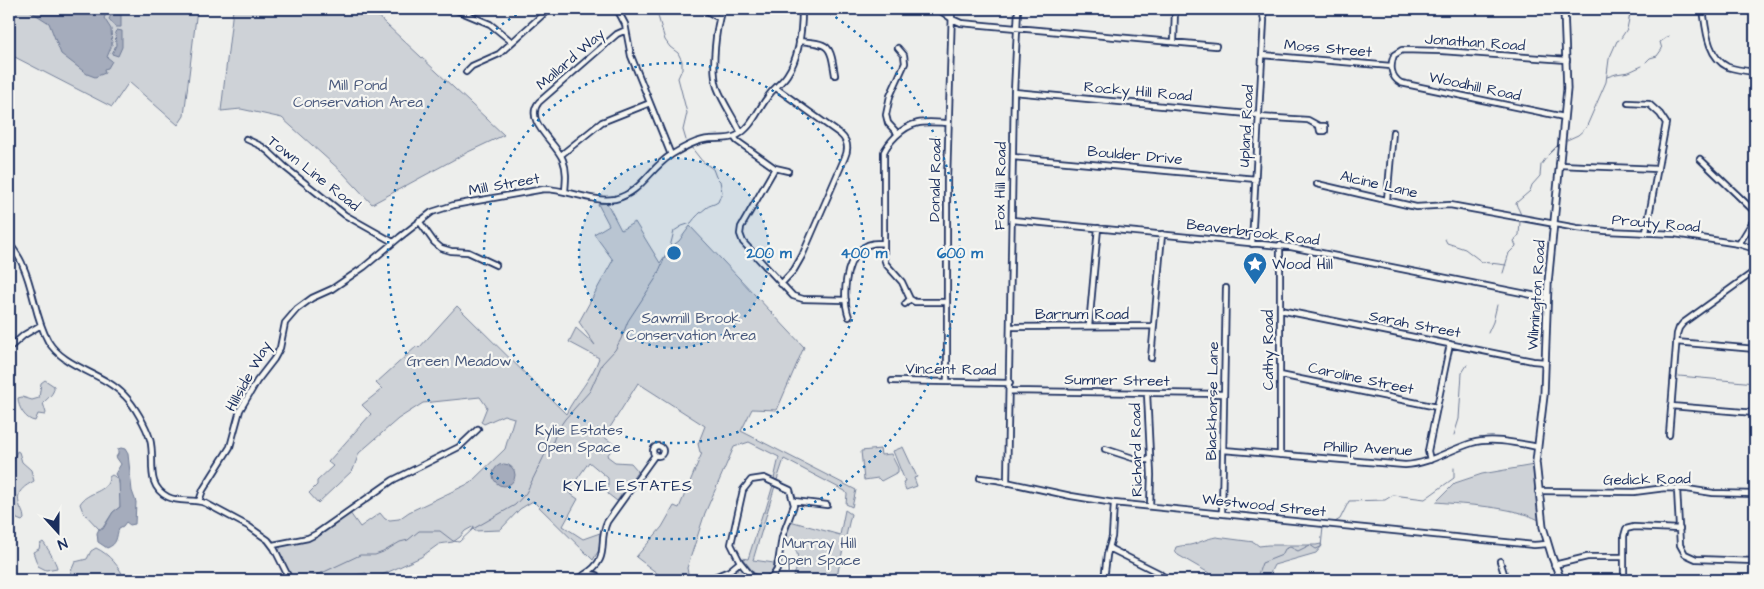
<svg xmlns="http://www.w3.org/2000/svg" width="1764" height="589" font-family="'Architects Daughter',sans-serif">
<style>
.green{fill:#ced2d7;stroke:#74809a}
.water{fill:#a5acbc;stroke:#6e7a96}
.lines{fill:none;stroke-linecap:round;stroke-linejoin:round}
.stream{stroke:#6e7a96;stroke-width:1}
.minor-casing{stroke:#1b2f5e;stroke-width:8}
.major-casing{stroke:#1b2f5e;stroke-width:9}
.minor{stroke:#f6f6f2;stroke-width:4.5}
.major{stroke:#f6f6f2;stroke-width:5.5}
.ring{fill:none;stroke:#1f6fb2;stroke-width:2.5;stroke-dasharray:2.5 5}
.labels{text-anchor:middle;stroke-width:4.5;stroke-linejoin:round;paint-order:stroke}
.street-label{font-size:15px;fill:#1b2f5e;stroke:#f6f6f2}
.park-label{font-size:15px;fill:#48587c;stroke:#f6f6f2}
.poi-label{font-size:15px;fill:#1b2f5e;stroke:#f6f6f2;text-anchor:start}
.neighbourhood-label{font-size:16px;letter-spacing:1px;fill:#1b2f5e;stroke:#f6f6f2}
.centre{fill:#1f6fb2;stroke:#f6f6f2;stroke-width:2.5}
.ring-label{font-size:15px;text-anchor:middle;font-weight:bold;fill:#1f6fb2;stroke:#f6f6f2;stroke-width:4.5;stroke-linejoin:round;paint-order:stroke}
</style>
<rect width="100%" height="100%" fill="#edeeec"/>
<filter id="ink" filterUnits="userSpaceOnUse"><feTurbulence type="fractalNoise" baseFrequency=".02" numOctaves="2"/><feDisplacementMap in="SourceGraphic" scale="10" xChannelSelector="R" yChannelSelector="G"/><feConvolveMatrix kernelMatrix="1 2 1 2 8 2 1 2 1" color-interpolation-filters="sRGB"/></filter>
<g filter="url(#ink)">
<path class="green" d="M9 9H197L184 116 178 125 129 82 112 107 9 54Z
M233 9H370L504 135 466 153 372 204 342 172 282 118 241 109 221 111Z
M607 203 621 230 635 222 660 263 665 256 668 249 679 241 690 226 804 347 777 410 752 409 741 431 856 490 852 507 846 504 847 494 845 491 784 459 777 480 774 479 779 457 749 442 734 447 705 513 687 568 689 578 687 580H666L636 557 662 527 674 506 679 508 702 453 700 452 698 444 705 426 638 383 604 437 615 445 607 456 615 462 631 463 638 471 617 501 608 494V478L589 462 568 492 578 499 563 526 583 539 600 533 599 550 593 560 533 501 520 509 500 530 475 531 473 529 474 526 465 531 460 537 453 542 439 544 421 557 371 580 366 573 327 580H293L279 551 281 546 317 536 350 513 360 527 380 513 385 519 390 520 399 519 409 512 470 483 505 449 514 418 504 415 484 424 481 422 487 407 480 397 423 403 398 419 359 453 353 470 318 503 309 493 317 485V481L333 466 328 462 371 414 362 405 382 389 376 383 417 346 419 348 457 306 566 414C575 395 592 379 599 358L569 342 576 328 595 345 579 322 613 260 594 234 609 225 598 204Z
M45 380 54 386C55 393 48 398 43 403L46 413 45 415 38 414 35 421C26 420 18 408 18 398L22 397 32 400 39 398 41 383Z
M903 447 917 477 914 478 917 486 906 490 903 482 905 481 893 451Z
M880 449 881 455 891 454 898 468V472L881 481 878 478 864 480 861 451Z
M17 451 19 452 22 462 31 470 34 481C25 486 16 491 19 503 20 509 24 512 24 519L22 521 17 519 13 514 9 511 10 469Z
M1534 465 1539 520C1511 506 1467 505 1436 502L1455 483 1482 474Z
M112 475C123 480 121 497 120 507L113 512 102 529H99L83 512 80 504C87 491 109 493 109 477Z
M773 485 775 486 753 560 774 563C773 571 772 576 764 578L755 574 742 558 748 559 763 512H765Z
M845 510 851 514 836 580H792C798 567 801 555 792 543L783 542 790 521 840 535Z
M1216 537 1254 542 1259 546 1268 545H1316L1321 544 1322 546 1316 553 1274 565 1271 571 1270 580H1215L1209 573 1178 555 1175 550 1176 547C1182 545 1189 546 1194 544 1203 541 1206 539 1216 537Z
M43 542C46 545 57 564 57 568L46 570 38 566 33 552 39 549 40 544Z
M96 548C109 554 120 567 125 580H70L71 571 75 562 87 559 91 551Z
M740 568H743L750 578 749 580H710Z"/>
<path class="water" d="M27 9H109L104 18 111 29 112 45 107 57 112 61 108 68 104 69 105 73 95 77 87 74 61 54 49 23Z
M113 11H121V27H116L109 19Z
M117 30 122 31V47L118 56 112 54 116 45 115 32Z
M121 448 125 449 128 454 132 491 136 502 135 524 130 525 126 522 123 526 119 528C116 537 118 544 107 548L98 542 97 533 99 529H103L113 512 120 507 119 481 115 474 121 464 116 457 118 454V449Z
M493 475a11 11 0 1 1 22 0a11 11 0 1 1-22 0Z"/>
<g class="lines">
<path class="stream" d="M656 9 665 40 670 47 678 53 682 61V69L678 78 687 113 683 130 686 140
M1621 38 1627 29 1631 9
M1646 62 1650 58 1657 56 1662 49 1660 42 1669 36
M1607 77 1616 74 1629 72 1642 66
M1567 140 1578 135 1586 128 1606 82 1609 59 1617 41 1619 40
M1548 155 1558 145
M1521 216C1520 210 1517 208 1516 203L1530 191 1532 185 1540 176 1541 165 1546 158
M1445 239 1447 243 1465 249 1482 262 1506 265
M1503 273 1509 253 1516 246 1514 241 1519 235 1520 222
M1488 333 1493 322 1497 305
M1679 376 1755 383
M1454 435 1459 419 1462 373 1467 365
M1335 522 1340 519 1349 501 1385 500 1393 495 1425 499 1454 478V468
M301 580 324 572 360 555H375L383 552 400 542 408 540 419 531H440L453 541 459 542 473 529 515 505 526 493 548 448 553 442 556 432 565 419 590 391 602 364 615 350 621 339 628 321 656 278 665 257 669 251 674 231 682 226 691 223C695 217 701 212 706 208 709 205 714 205 718 202L722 192 720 181 716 177 713 169 702 161 691 147
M1259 580 1257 577 1262 563 1282 555 1285 549 1290 547 1298 551 1310 545 1316 549 1321 547 1323 527"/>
<g class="minor-casing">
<path id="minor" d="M454 9 490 24 512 42
M617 9 625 24 631 56 671 155
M704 9 719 18
M722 9C716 27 711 68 717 87 723 103 734 118 741 133
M938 9 952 19 961 23 1216 46
M1703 9C1706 29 1707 57 1728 67 1737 70 1747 71 1755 72
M799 41C830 44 830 44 835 75
M1174 42 1175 9
M1262 55 1391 66
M466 72 472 66 499 54 549 9
M776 88 840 134C847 140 849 148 845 157L802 256 794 270 781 284
M1014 92 1259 115
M1628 103 1649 104 1660 114 1666 123 1646 232
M1259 117 1308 120 1319 126 1320 131H1325V126H1319
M1564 117 1401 83C1390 77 1390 65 1394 55L1402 50 1442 51 1567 60
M898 134 888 123 886 115 890 96 905 63 904 55 898 48
M734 137 737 141 775 168 788 171
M246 139 261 146 269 152 286 168 345 215 393 242
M561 155 602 122 650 103
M1013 157 1256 179
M1700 159 1755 212
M1559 165 1658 169
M775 168 741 227 740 234 743 242 793 296 803 299 846 300
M1317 184 1416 207 1450 205 1577 228 1606 231 1675 234 1739 244 1755 249
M565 191C566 180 567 170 563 160 556 142 523 121 539 102L617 34 626 30
M1387 200 1393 132
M1012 220 1291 247 1547 298
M419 221 434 242 441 248 451 251 468 252 496 265
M9 243C14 250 20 257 23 266 34 290 35 318 48 341 65 369 103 372 125 396 134 405 146 426 150 439 156 460 144 485 168 497 180 503 193 498 205 503L248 526 268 540 274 548 290 580
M1252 244 1264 20 1262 9
M1739 244 1755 218
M1280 245V455
M910 299 902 282 886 264 884 258V152C887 145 891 141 896 136 913 119 926 122 948 123
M905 304 910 299 915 302H947
M1280 310 1533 361 1545 362
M849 317C842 297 844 260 864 247 870 243 876 243 883 243
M1089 326 1098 228
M1010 327 1153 326
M1676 342 1755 349
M9 348 24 335 41 325
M1151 358 1162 234
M1280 375 1437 407
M892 381 1010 383
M947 382V180L952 9
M1010 391 1224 394
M1147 393 1151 475 1150 506
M1671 406 1755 413
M1669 435 1677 334 1679 328 1683 323 1755 271
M653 451a5 5 0 1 1 10 0a5 5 0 1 1-10 0Z
M1105 449 1139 460H1150
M1223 450 1405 465C1429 464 1449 450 1472 443 1492 437 1517 443 1538 447
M1430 460 1428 451 1450 344
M980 478 997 480 1071 496 1114 503 1534 545 1547 544
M1007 483 1014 92 1018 9
M1677 489 1680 545 1685 554 1696 559 1755 561
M1538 491 1634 492 1665 488 1687 489 1713 493 1755 494
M199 501 203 490 230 447 240 410 257 381 274 359 280 348 285 323 297 309 312 298 332 289 364 267 400 237 432 212 454 205 544 189C568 189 591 203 615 199 641 193 650 168 671 155 683 148 696 140 710 139 718 138 728 140 736 136 752 128 757 111 767 98 772 89 781 84 787 75 800 56 802 31 802 9
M794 501 827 505
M1222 513 1226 288
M273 545 308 538 316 534 393 480 459 447 478 429
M1109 548 1159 573 1167 580
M1500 561 1506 580
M1554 565 1587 557H1624
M584 575C612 558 597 544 607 522L655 455
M576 580 587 574 596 575
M707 580 729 571 740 562
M758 580 752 577 740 562 731 544 743 490 751 480 764 478 790 490 794 505 782 537 777 570 772 577 766 580
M1104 580 1107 555 1112 537 1114 503
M1624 580V536L1626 529 1634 527 1680 529"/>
</g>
<g class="major-casing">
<path id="major" d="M1561 580 1552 557 1543 527 1536 462 1544 395 1548 283 1567 89 1564 9"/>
</g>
<use href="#minor" class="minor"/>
<use href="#major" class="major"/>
</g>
</g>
<circle cx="674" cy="253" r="95" fill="#1f6fb2" fill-opacity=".12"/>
<g class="ring">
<circle cx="674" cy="253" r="95"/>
<circle cx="674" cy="253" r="190"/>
<path d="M823 9A286 286 0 1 1 525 9"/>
</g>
<defs>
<g id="sight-pin" transform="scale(1.25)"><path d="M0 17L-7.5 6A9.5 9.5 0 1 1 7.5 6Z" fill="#1f6fb2" stroke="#f6f6f2"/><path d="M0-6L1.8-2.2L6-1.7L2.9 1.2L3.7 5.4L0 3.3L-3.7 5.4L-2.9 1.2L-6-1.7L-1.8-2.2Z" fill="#fff"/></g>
</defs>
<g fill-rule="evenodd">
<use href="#sight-pin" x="1255" y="264"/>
</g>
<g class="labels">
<g class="street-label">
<text transform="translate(1475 42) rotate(4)" y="5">Jonathan Road</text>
<text transform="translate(1328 48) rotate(5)" y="5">Moss Street</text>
<text transform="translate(570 59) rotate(-41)" y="5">Mallard Way</text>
<text transform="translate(1475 86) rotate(12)" y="5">Woodhill Road</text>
<text transform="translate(1138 91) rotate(5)" y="5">Rocky Hill Road</text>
<text transform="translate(1246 126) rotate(-87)" y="5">Upland Road</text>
<text transform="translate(1135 155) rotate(5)" y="5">Boulder Drive</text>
<text transform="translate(314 173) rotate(38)" y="5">Town Line Road</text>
<text transform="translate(935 180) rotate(-89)" y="5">Donald Road</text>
<text transform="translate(504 184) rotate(-10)" y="5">Mill Street</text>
<text transform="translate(1379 184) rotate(13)" y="5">Alcine Lane</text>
<text transform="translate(1000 186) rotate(-89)" y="5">Fox Hill Road</text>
<text transform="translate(1656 223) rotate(5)" y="5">Prouty Road</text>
<text transform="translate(1253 232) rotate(7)" y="5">Beaverbrook Road</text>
<text transform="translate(1536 295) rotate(-86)" y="5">Wilmington Road</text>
<text x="1082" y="319">Barnum Road</text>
<text transform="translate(1415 324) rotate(11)" y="5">Sarah Street</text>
<text transform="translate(1268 350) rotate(-90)" y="5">Cathy Road</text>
<text transform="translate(951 369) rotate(1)" y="5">Vincent Road</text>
<text transform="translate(248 376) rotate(-61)" y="5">Hillside Way</text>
<text transform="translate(1361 378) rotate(12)" y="5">Caroline Street</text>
<text transform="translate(1117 380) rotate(1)" y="5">Sumner Street</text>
<text transform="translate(1212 401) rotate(-89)" y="5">Blackhorse Lane</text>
<text transform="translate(1368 448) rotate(3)" y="5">Phillip Avenue</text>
<text transform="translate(1136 450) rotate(-91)" y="5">Richard Road</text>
<text transform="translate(1647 479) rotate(-1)" y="5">Gedick Road</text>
<text transform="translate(1264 505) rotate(6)" y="5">Westwood Street</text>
</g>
<g class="park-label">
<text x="358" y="90">Mill Pond<tspan x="358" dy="17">Conservation Area</tspan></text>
<text x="691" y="323">Sawmill Brook<tspan x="691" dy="17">Conservation Area</tspan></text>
<text x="459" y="366">Green Meadow</text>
<text x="579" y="435">Kylie Estates<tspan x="579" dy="17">Open Space</tspan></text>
<text x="819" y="548">Murray Hill<tspan x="819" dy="17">Open Space</tspan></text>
</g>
<g class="poi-label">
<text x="1272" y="269">Wood Hill</text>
</g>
<g class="neighbourhood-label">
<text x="628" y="491">KYLIE ESTATES</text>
</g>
</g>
<circle cx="674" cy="253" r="8" class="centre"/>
<g class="ring-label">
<text x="769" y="258">200 m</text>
<text x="864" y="258">400 m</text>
<text x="960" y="258">600 m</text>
</g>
<rect width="1764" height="589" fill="none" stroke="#f6f6f2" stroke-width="30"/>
<rect x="15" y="15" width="1734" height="559" fill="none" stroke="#1b2f5e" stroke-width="2" filter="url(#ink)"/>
<g transform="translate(58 532) rotate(159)" stroke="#f6f6f2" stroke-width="4" paint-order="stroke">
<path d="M0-4L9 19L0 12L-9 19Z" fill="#1b2f5e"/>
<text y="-8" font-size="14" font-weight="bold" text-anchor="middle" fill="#1b2f5e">N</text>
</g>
</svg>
